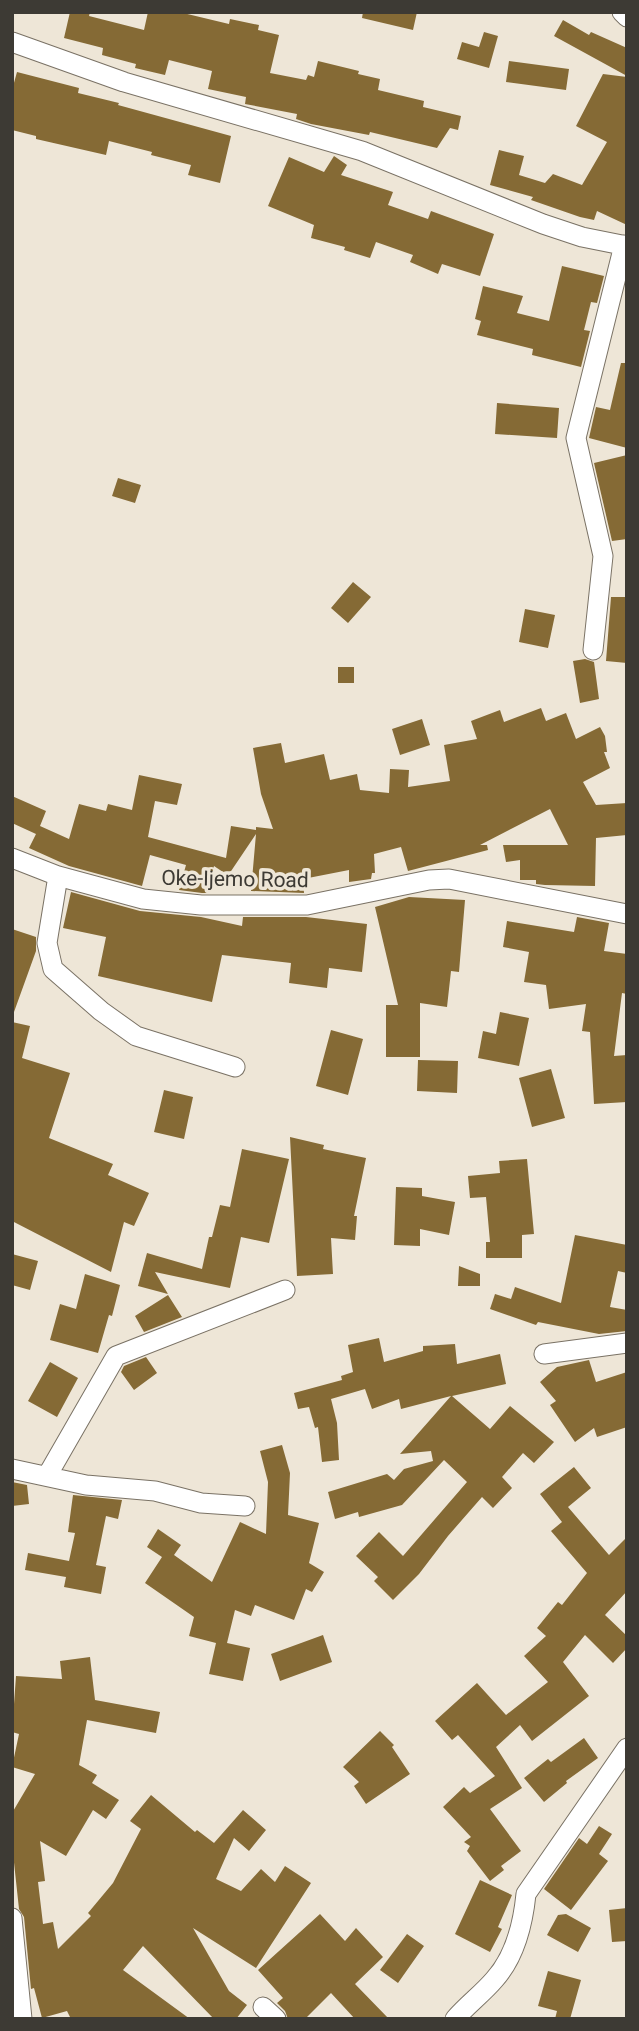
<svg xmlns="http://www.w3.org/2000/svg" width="639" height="2031" font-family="Roboto,sans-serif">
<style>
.building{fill:#856a35}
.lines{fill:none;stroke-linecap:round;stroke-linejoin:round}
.street-casing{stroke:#7a7265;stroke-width:21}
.street{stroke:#fff;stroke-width:19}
.labels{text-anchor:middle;stroke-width:7;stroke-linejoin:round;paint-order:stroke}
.street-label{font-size:21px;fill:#3d3a34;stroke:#eee6d7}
</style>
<rect width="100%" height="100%" fill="#eee6d7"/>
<path class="building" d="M70 12H90L89 16 144 30 148 12H179L229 24 230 19 259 25 258 30 279 35 270 73 306 80 308 75 314 77 318 61 359 71 358 74 380 79 378 90 424 101 423 107 461 116 458 130 450 128 437 148 370 132 369 135 311 124 296 119 297 114 245 104 246 97 208 89 212 71 169 60 165 75 135 68 136 64 102 55 103 48 64 38Z
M363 12H417L413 30 362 18Z
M563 20 589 35 591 32 627 48V76L554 36Z
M484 32 498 36 489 68 457 59 462 42 479 47Z
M509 61 569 69 566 90 506 82Z
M17 72 79 88 78 93 119 103 118 105 231 136 220 183 188 175 191 165 151 155 152 152 109 141 106 155 36 139V136L12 130V90Z
M603 74 627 77V225L597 211 594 220 580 217 531 200 533 197 490 185 499 150 524 156 519 175 545 183 553 174 582 185 607 142 576 126Z
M334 156 347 165 341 175 393 192 388 205 428 219 431 211 494 234 480 276 442 264 438 274 410 262 413 255 376 242 370 258 344 250 345 247 311 238 314 225 268 206 289 157 324 172Z
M562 266 604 276 597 303 591 302 584 330 590 331 581 367 532 355 533 349 477 335 481 321 475 319 483 286 523 296 517 313 549 321Z
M621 363H627V448L589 438 596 407 610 410Z
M497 403 559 408 557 438 495 434Z
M627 455V539L612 541 594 463Z
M118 478 141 485 135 503 112 496Z
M353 582 371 597 348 623 331 608Z
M611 597H627V663L606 661Z
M525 609 555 615 548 648 519 642Z
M585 659 594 662 599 699 580 703 573 661Z
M338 667H354V683H338Z
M541 708 546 721 566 713 576 739 600 727 605 736 607 752H604L610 768 583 782 596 805 627 803V835L596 838 595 886 545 885 536 884V880H520V860L506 862 503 845H568L550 809 480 845H487L488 850 408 871 401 847 374 854 375 873H372L371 879 349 882V870L303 879 304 893 251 891 256 834 221 886 223 872 214 866 207 893H202L179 890 186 865 150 855 142 886 69 866 29 848 36 834 12 823V796L46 811 40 826 69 839 79 804 106 811 108 804 132 810 139 775 182 784 177 805 155 801 148 837 226 858 231 826 256 830V827L273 829 261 794 253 748 281 743 285 763 324 754 330 780 357 774 360 790 389 793 390 769 409 770 408 787 450 781 444 745 477 739 471 721 500 710 504 722Z
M422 719 430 745 400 755 392 729Z
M71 892 140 911 201 917 242 926 243 917H306L367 924 362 972 329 968 327 988 289 983 291 963 222 955 212 1002 98 976 106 937 63 928Z
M409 897 465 900 459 972 451 971 447 1007 420 1003V1057H386V1005H398L375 907Z
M577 917 609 923 604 951 627 954V994L622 993 614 1056 627 1055V1102L594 1104 590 1032 582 1031 586 1004 549 1009 546 985 524 982 529 952 503 947 507 921 574 932Z
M12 929 36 937V951L14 1012H12Z
M500 1012 529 1018 519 1066 478 1058 483 1031 496 1034Z
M12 1022 30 1026 22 1058 70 1073 49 1138 113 1164 108 1175 149 1193 134 1226 124 1222 111 1272 12 1221Z
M331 1030 363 1039 348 1095 316 1086Z
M418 1060 458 1061 457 1093 417 1091Z
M551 1069 565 1118 532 1127 519 1078Z
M164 1090 193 1097 184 1139 154 1132Z
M290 1137 324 1145 323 1149 366 1158 354 1216H357L355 1240 331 1238 333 1274 297 1276Z
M242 1149 289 1159 269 1243 241 1237 230 1288 155 1272 168 1294 138 1286 147 1253 202 1269 209 1237H212L220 1205 230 1207Z
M527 1159 534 1234 522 1235V1258H486V1242H490L486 1197 470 1198 468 1176 500 1173 499 1161Z
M396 1187 422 1188V1196L455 1202 449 1235 420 1229V1246L394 1245Z
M575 1235 627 1245V1273L618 1271 610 1307 627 1310V1331L599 1334 538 1322 536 1325 490 1309 495 1294 511 1299 515 1287 561 1303Z
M12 1254 38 1261 30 1290 12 1285Z
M459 1266 480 1274V1286H458Z
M85 1274 120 1285 112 1316 109 1315 98 1353 50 1340 60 1304 76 1309Z
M168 1295 182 1317 144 1332 135 1316Z
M379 1338 384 1362 423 1351V1346L455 1344 457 1364 500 1354 506 1384 452 1396 490 1429 510 1406 554 1442 534 1463 523 1453 502 1477 512 1488 493 1508 482 1497 448 1536 419 1574 393 1600 374 1581 378 1577 356 1556 379 1532 403 1556 467 1482 444 1460 402 1505 359 1517 358 1512 335 1519 328 1492 387 1474 394 1480 404 1469 433 1461 431 1451 400 1454 451 1396 401 1409 399 1399 372 1409 365 1389 331 1399 337 1423 339 1460 322 1462 318 1427 315 1428 309 1407 298 1409 294 1393 342 1380 341 1376 353 1372 348 1345Z
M146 1357 157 1373 134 1390 121 1372 124 1366Z
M589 1360 596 1382 627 1372V1427L597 1437 594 1428 575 1442 550 1405 556 1401 540 1382 557 1367Z
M50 1362 78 1378 57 1417 28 1401Z
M282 1445 290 1473 288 1515 319 1523 309 1563 324 1572 312 1592 306 1589 294 1620 255 1605 251 1616 235 1610 227 1643 250 1648 243 1681 209 1674 216 1643 189 1636 194 1617 145 1583 162 1557 147 1547 158 1529 181 1545 174 1555 212 1582 240 1522 266 1534 268 1482 260 1451Z
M574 1467 591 1488 568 1507 609 1555 627 1537V1591L605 1615 627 1636V1648L613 1663 585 1635 563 1662 589 1696 532 1741 520 1725 496 1747 522 1788 490 1809 521 1851 501 1866 504 1870 490 1881 467 1851 470 1846 464 1842 471 1837 443 1807 464 1787 470 1793 495 1776 458 1735 452 1740 435 1721 477 1683 506 1715 548 1682 524 1656 546 1636 537 1628 558 1602 562 1605 587 1573 551 1531 562 1522 540 1494Z
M12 1482 27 1485 29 1504 12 1506Z
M73 1495 122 1500 118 1519 106 1516 96 1565 106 1567 101 1594 64 1587 66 1577 25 1570 28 1553 69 1561 75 1533 68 1532Z
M323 1635 332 1662 280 1681 271 1654Z
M90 1657 95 1700 160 1712 156 1733 87 1720 79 1765 97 1775 92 1783 119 1800 106 1819 93 1810 66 1856 40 1841 45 1881 38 1882 43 1924 53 1922 58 1949 91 1916 88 1913 113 1883 141 1829 130 1821 151 1795 195 1832 197 1830 214 1843 243 1810 266 1830 249 1851 234 1838 216 1879 241 1891 261 1869 275 1882 285 1866 311 1883 256 1968 193 1928 229 1991 247 2005 236 2019H214L143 1946 123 1970 190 2019H71L67 2011 42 2018 34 1988 31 1989 24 1917 19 1909 12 1844V1813L35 1774 12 1767 19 1734 12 1732 16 1676 62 1679 60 1661Z
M380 1731 394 1745 392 1747 410 1774 366 1804 354 1786 359 1782 343 1767Z
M584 1738 598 1758 566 1781 567 1783 544 1802 524 1778 548 1759 551 1762Z
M599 1826 612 1834 599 1854 608 1861 571 1910 544 1889 579 1838 587 1844Z
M480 1880 512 1895 498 1927 502 1929 490 1952 455 1934Z
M627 1908V1941L612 1942 609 1910Z
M320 1914 345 1941 356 1928 383 1957 355 1984 389 2019H355L331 1993 305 2019H288L285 2011 277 2003 283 1998 258 1970Z
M566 1914 591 1928 578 1952 547 1935 558 1915Z
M407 1934 424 1946 398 1983 380 1970Z
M548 1971 581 1980 570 2019H555L557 2011 538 2006Z"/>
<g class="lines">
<g class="street-casing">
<path id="street" d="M622 12 627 17
M12 42 124 82 362 151 543 224 582 237 627 246
M593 650 603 556 576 438 624 245
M12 858 58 876 143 899 201 905H307L429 880 449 879 627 914
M58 876 47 943 53 969 101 1011 136 1036 235 1067
M544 1354 627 1343
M12 1469 86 1485 155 1491 201 1503 245 1506
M47 1476 116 1356 285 1290
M12 1918 22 2019
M263 2007 276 2019
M455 2019C467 2005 482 1994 494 1980 515 1957 523 1924 526 1894L627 1748"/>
</g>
<use href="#street" class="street"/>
</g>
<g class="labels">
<g class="street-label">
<text transform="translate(235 879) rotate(1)" y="7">Oke-Ijemo Road</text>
</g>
</g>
<rect width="639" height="2031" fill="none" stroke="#3d3a34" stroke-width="28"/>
</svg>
